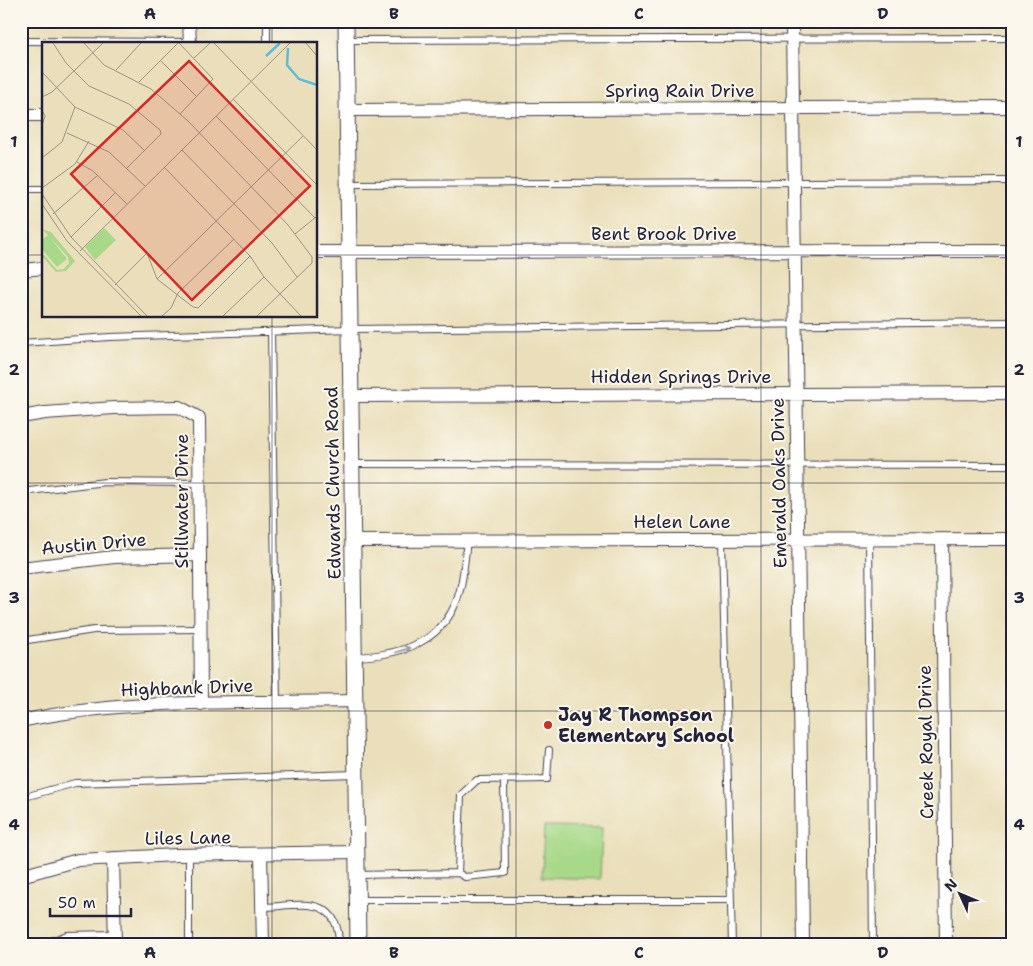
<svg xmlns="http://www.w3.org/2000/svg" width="1033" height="966" font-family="'Shantell Sans',sans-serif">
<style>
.green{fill:#a7d988;stroke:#647e62}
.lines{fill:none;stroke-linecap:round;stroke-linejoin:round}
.service-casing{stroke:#403e4e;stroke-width:8}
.minor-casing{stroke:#403e4e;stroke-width:14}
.tertiary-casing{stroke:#403e4e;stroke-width:17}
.service{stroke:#fff;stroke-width:6}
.minor{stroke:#fff;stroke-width:12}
.tertiary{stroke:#fff;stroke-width:15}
.oneway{stroke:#9c9ca7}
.grid{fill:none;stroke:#22223b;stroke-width:1;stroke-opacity:0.55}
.poi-dot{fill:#c8321e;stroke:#fbf7ec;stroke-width:2}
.labels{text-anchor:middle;stroke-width:4;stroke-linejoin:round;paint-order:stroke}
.street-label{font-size:18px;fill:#22223b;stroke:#fbf7ec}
.poi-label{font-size:18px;font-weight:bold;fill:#22223b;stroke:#fbf7ec;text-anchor:start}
.inset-river{fill:none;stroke:#5cbdda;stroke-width:2.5}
.inset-road{fill:none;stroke:#9a9387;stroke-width:1}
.view{fill:#d62828;fill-opacity:0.15;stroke:#d62828;stroke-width:2.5}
.inset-edge{fill:none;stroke:#22223b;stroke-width:2.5}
.neatline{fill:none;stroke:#22223b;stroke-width:2}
.grid-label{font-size:16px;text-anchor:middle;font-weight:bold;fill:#22223b}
</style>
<rect width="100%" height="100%" fill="#fbf7ec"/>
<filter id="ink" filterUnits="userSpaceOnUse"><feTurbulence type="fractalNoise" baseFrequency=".02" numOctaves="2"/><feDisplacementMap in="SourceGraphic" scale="10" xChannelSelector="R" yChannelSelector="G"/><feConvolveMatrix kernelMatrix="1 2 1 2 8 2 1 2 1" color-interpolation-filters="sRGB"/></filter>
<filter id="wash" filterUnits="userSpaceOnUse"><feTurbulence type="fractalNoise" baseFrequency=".0096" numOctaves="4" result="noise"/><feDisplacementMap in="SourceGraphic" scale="20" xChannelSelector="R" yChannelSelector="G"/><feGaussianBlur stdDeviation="1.12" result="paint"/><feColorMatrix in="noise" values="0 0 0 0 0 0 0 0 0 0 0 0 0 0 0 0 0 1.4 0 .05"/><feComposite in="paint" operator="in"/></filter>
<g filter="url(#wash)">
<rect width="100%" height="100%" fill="#eadfba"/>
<path class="green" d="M544 827 602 828 600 879 542 877Z"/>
</g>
<g filter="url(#ink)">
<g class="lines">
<g class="service-casing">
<path id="service" d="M267 21V44
M346 40 1012 38
M21 41 190 42
M349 184 1012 181
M21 189H44
M271 331 277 702
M21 343 110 337 350 329 1012 322
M353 464 1012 465
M21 492 105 482 199 483
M722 539 732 945
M869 539 873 945
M21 641 94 630 200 629
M355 657C402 655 447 642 460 590 464 574 465 557 467 540
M21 798 75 783 355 774
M189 855V945
M458 873 465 877 505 873 504 780
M357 875 458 873 461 795 477 780 547 779 549 750
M358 900H731
M262 907C299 906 339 893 339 945
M50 945 51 941 67 935 115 934"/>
</g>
<g class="minor-casing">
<path id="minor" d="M189 21 190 44
M792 21 803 945
M348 110 1012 107
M21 115H44
M316 252 1012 251
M21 270 44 268
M350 396 1012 393
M21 417 45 413 114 408 179 407 199 418 201 704
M942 539 946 945
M352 541 1012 539
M21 568 114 557 199 555
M21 721C130 698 245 703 355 701
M261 854 263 945
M113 858 115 945
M21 876 78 860 177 855 357 852"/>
</g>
<g class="tertiary-casing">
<path id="tertiary" d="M346 21 358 945"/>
</g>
<use href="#service" class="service"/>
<use href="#minor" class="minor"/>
<use href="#tertiary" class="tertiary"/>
</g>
<defs><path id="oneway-shaft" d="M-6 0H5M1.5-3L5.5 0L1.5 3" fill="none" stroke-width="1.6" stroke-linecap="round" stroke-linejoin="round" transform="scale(1.25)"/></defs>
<use class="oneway" href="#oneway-shaft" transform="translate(403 650) rotate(-17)"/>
</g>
<path class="grid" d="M272 21V44M516 21V945M761 21V945M21 255H44M316 255H1012M272 316V945M21 483H1012M21 711H1012"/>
<circle class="poi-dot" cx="548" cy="725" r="5"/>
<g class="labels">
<g class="street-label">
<text x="680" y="97">Spring Rain Drive</text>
<text x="664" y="240">Bent Brook Drive</text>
<text x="681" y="383">Hidden Springs Drive</text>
<text transform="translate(333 483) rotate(-91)" y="6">Edwards Church Road</text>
<text transform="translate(779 483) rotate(-91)" y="6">Emerald Oaks Drive</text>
<text transform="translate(182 501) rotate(-90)" y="6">Stillwater Drive</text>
<text x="682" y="528">Helen Lane</text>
<text transform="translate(94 544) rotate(-5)" y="6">Austin Drive</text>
<text transform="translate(187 688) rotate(-2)" y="6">Highbank Drive</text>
<text transform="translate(926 742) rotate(-91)" y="6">Creek Royal Drive</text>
<text transform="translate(188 838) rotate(-1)" y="6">Liles Lane</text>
</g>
<g class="poi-label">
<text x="558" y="721">Jay R Thompson<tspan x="558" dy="21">Elementary School</tspan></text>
</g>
</g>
<g transform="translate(42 42)">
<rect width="275" height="275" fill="#eadfba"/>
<path d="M62 186 74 198 53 218 43 205ZM0 187 9 190 33 219 24 229 14 230 0 214V211L15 228 22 227 27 221 26 215ZM6 193 25 217 15 225 0 207V198Z" fill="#a7d988"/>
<path class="inset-river" d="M246 6 245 23 257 37 275 43M224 14 238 1"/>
<path class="inset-road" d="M11 1 24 21 47 44 87 62 118 88 119 92 85 126M42 1 62 23 109 47 146 79 246 183 270 215V221L215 274M137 1 171 37 138 72M172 1 275 108M264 1 275 14M152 16 168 1M118 18 155 55M74 28 99 1M0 30 33 65 81 88 102 108M97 40 136 1M0 55 10 50 61 1M191 57 275 143M0 68 3 74 0 83M174 74 273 176M25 91 67 110 103 144M140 108 230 201 255 235M0 116 20 100 33 65M35 120 51 129 85 162M122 125 208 214 222 235 259 274M0 146 33 122 47 99M0 152 29 195 105 274M0 162 25 199 99 274M11 172 56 133M71 176 105 211 115 237 151 265 156 266 208 214M253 192 274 175M29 195 73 151M38 209 248 1M115 237 261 94M73 243 105 211M120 274 129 266 136 251 192 197M181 274 222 235"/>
<path class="view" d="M147 19 268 144 150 258 29 132Z"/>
<rect width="275" height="275" class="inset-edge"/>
</g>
<rect width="1033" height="966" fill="none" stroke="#fbf7ec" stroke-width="55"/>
<g transform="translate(960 894) rotate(314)" stroke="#fbf7ec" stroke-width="4" paint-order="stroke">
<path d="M0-4L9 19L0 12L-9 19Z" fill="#22223b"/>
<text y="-8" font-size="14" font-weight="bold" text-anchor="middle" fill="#22223b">N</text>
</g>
<path d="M50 908v8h81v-8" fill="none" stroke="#22223b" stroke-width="2.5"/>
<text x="58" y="908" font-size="15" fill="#22223b" stroke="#fbf7ec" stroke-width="4" paint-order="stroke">50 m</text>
<rect x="28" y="28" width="978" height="910" class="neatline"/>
<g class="grid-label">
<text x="150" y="19">A</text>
<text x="394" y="19">B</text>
<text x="639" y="19">C</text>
<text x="883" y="19">D</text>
<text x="14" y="147">1</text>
<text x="1019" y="147">1</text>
<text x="14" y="375">2</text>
<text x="1019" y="375">2</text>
<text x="14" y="603">3</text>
<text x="1019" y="603">3</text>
<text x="14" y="830">4</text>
<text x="1019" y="830">4</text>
<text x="150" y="958">A</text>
<text x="394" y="958">B</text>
<text x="639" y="958">C</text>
<text x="883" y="958">D</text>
</g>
</svg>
